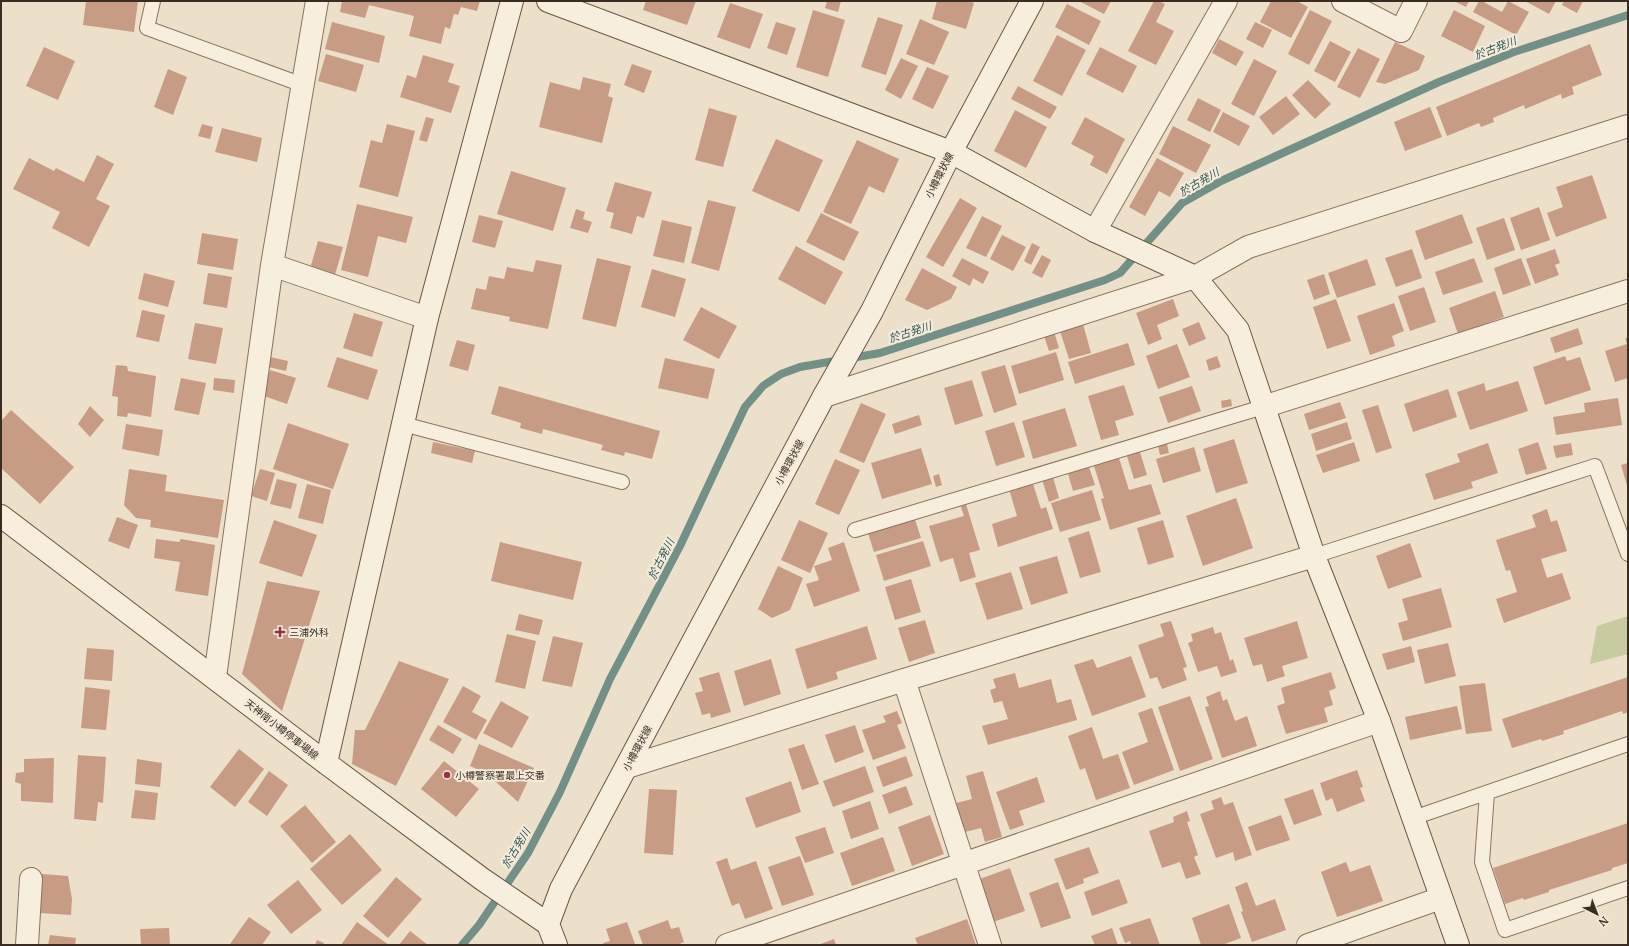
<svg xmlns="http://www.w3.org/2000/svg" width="1629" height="946" font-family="'PT Serif','Noto Sans JP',serif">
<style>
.green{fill:#c8ca9f}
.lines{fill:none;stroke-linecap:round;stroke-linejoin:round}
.stream{stroke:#729086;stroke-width:8}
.building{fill:#c89b84}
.lane-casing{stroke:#897360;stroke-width:16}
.street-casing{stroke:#897360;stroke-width:24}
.secondary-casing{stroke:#6b5443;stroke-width:24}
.lane{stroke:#f7eede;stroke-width:14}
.street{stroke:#f7eede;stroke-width:22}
.secondary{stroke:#f7eede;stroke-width:22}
.poi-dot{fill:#94343c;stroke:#f4ebdb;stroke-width:1.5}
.labels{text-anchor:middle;stroke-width:4;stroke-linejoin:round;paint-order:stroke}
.street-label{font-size:10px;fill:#3a2c22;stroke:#f4ebdb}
.poi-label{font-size:10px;fill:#3a2c22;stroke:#f4ebdb;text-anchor:start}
.water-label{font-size:11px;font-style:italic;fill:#335954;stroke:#f4ebdb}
</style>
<rect width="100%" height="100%" fill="#ece0cb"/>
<path class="green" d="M1628 616V654L1590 664 1597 626Z"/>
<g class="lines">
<path class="stream" d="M462 945 479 925 528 853 560 792 610 679 680 546 745 407 763 386 781 374 800 367 880 353 1105 280 1120 273 1182 203 1221 181 1439 82 1514 52 1628 15"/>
</g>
<path class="building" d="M86 1H138L134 32 83 25Z
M342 1H480L477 11 461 7 458 15 454 14 450 29 445 27 441 44 409 36 414 16 369 5 365 18 340 12Z
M646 1H696L687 25 643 10Z
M827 1H841L838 12 825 8Z
M937 1H968L974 3 966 29 932 19Z
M1079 1H1111L1104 14Z
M1154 1H1159L1165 4 1156 22 1174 31 1156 65 1128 51Z
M1271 1H1297L1308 7 1291 38 1260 22Z
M1454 1H1469L1466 7Z
M1479 1H1482L1502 12 1508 1 1529 12 1516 35 1473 12Z
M1525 1H1556L1549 14Z
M1564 1H1583L1577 13 1562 5Z
M730 3 763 14 750 49 717 37Z
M1067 4 1101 21 1089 45 1055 27Z
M813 10 845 20 828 77 796 67Z
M1310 10 1332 21 1309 65 1288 54Z
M1454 10 1485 26 1473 52 1441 36Z
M878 17 903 25 886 75 861 67Z
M920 19 949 32 934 65 906 54Z
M332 22 385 36 379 63 325 49Z
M776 22 796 28 787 55 767 48Z
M1255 22 1272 30 1263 48 1246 39Z
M1057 35 1086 50 1062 96 1033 81Z
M1219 39 1244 52 1236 66 1212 53Z
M1330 41 1351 52 1335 82 1314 71Z
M1395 42 1425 56 1419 70 1385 84 1376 82Z
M1590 44 1602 75 1572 87 1574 94 1562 99 1561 94 1525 109 1524 105 1493 118 1494 122 1481 127 1479 123 1447 136 1436 107Z
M44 47 75 61 58 100 26 86Z
M1100 47 1137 66 1123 93 1086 74Z
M1358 48 1380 59 1360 98 1337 87Z
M326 54 364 65 356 92 318 81Z
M423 55 454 64 448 82 460 86 451 113 400 97 407 75 416 78Z
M901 58 918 66 901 99 885 90Z
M1254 59 1277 71 1254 116 1231 104Z
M632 64 652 71 644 93 624 85Z
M927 67 949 76 933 109 912 99Z
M168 69 187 77 173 115 154 107Z
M583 77 611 84 608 96 613 98 602 143 539 127 550 82 580 90Z
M1308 80 1331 104 1315 119 1292 95Z
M1018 86 1057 107 1050 119 1011 99Z
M1286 96 1300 114 1273 135 1259 117Z
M1198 98 1221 110 1210 132 1187 120Z
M1430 107 1442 137 1405 151 1394 122Z
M709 108 737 116 723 167 695 160Z
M1015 110 1047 127 1026 168 994 151Z
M1223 112 1250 126 1239 146 1213 132Z
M426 117 434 119 427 142 419 140Z
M1085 117 1125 139 1107 174 1090 165 1094 156 1071 144Z
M202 124 213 127 210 139 198 136Z
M387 124 415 131 398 197 359 187 371 140 382 143Z
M1173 126 1211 145 1196 173 1159 154Z
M222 128 262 138 257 162 215 152Z
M776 139 823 160 799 212 752 191Z
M857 140 899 159 884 193 869 186 851 224 823 212Z
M97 155 114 164 96 199 110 206 89 247 52 228 60 212 13 189 29 158 54 171 56 168 84 182Z
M1157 158 1184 173 1170 197 1159 191 1145 216 1129 207Z
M511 171 566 188 553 231 497 214Z
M1592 175 1607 218 1556 237 1547 213 1563 207 1556 187Z
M615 182 652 192 644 218 637 216 632 234 610 228 614 213 606 211Z
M960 198 977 208 943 267 926 257Z
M708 200 736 207 719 271 691 263Z
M357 204 413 217 406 243 378 236 368 277 341 270Z
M1539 207 1550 240 1521 250 1510 218Z
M576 209 585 212 583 219 592 222 588 233 570 228Z
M821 213 859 232 844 261 806 242Z
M1462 214 1473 243 1425 260 1415 231Z
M479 215 503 221 495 248 472 242Z
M982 216 1002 226 986 257 966 248Z
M1504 218 1515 250 1487 260 1476 228Z
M662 220 692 227 684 263 653 256Z
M202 233 238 239 233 270 197 264Z
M1002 235 1026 247 1013 271 990 259Z
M318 241 343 247 335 275 310 269Z
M1032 243 1040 247 1031 265 1024 261Z
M796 246 843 272 825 305 778 279Z
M1412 249 1422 278 1396 287 1385 258Z
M1555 249 1560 263 1555 265 1559 275 1535 284 1526 259Z
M1042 255 1051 260 1042 278 1032 273Z
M597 258 631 266 616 327 582 319Z
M962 258 989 272 983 284 973 278 970 286 952 276Z
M1474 258 1483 282 1443 295 1435 272Z
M1521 258 1531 285 1503 295 1494 268Z
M1367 259 1376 285 1337 298 1328 273Z
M536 260 562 265 548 329 509 321 510 317 471 309 476 288 486 290 489 276 504 279 507 267 533 272Z
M922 268 957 287 951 299 927 310 905 300Z
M652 269 686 279 675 317 641 307Z
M144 273 175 281 168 307 138 299Z
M208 273 232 277 227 308 203 304Z
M1324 274 1330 294 1314 300 1307 280Z
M1424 287 1436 322 1410 331 1398 296Z
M1495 291 1504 317 1458 334 1449 308Z
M1173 299 1179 316 1157 325 1162 339 1148 345 1136 313Z
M1336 299 1351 341 1327 349 1313 307Z
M1394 303 1404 331 1392 336 1395 346 1370 355 1357 316Z
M701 307 737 326 719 359 683 340Z
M142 310 165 315 159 342 136 337Z
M354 313 383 322 372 357 343 348Z
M1199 322 1206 339 1189 346 1182 329Z
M195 323 223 328 216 364 188 359Z
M1083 324 1091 353 1069 359 1060 331Z
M1052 325 1059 348 1049 351 1041 327Z
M1578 328 1583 344 1555 353 1550 338Z
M1625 338H1628V378L1615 382 1605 351 1627 344Z
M457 340 475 345 468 371 449 366Z
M1128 343 1135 365 1075 384 1068 362Z
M1177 344 1190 377 1158 389 1146 356Z
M1056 352 1064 380 1019 394 1011 366Z
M266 356 288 361 286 371 264 366Z
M1217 356 1221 367 1209 371 1206 360Z
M1565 356 1567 361 1580 357 1591 390 1545 405 1533 367Z
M337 357 378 370 368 400 327 387Z
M665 358 715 369 708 399 658 388Z
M116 365 127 366 128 371 156 376 151 417 128 413 127 417 117 416 118 397 112 396Z
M1005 365 1017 405 994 413 981 372Z
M270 370 296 378 287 404 261 395Z
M181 378 206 383 199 415 174 410Z
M214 378 235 380 234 393 213 390Z
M972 380 983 416 955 425 944 388Z
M1518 381 1528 411 1470 430 1457 392 1484 383 1486 391Z
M1124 385 1134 415 1115 421 1119 435 1101 440 1088 396Z
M499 386 660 431 652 459 625 452 624 456 601 450 603 445 543 429 542 434 520 428 521 423 491 414Z
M1192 386 1201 411 1168 423 1159 397Z
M1448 389 1457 417 1413 432 1404 404Z
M1618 398 1622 425 1556 435 1553 417 1585 412 1584 403Z
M1231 399 1232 406 1222 408 1221 401Z
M1340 402 1346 418 1309 430 1304 414Z
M861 403 886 414 864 463 839 452Z
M1378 405 1392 448 1376 453 1362 410Z
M90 406 104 420 90 437 78 424Z
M1065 408 1077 446 1033 459 1022 421Z
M11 410 74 467 40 504 1 468V421Z
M919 415 922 425 895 434 892 424Z
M1014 422 1025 457 996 466 985 431Z
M1347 422 1352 439 1316 451 1311 434Z
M288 423 349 444 333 489 273 469Z
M126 424 163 430 159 456 122 449Z
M1234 439 1248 483 1216 493 1203 449Z
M433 442 475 451 472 463 431 453Z
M1354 442 1360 461 1323 473 1316 455Z
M1538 442 1547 469 1526 475 1518 449Z
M1488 443 1498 473 1471 482 1473 488 1434 500 1425 474 1460 462 1457 454Z
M1571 443 1573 455 1556 458 1553 446Z
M1167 444 1169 453 1160 455 1158 446Z
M1194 447 1201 471 1163 483 1156 459Z
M921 448 932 484 882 499 871 463Z
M1139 449 1147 475 1134 479 1126 453Z
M1119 458 1129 490 1151 484 1161 514 1110 530 1101 499 1104 498 1094 466Z
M835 459 860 470 839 515 815 504Z
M1628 463V489L1621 465Z
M1088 464 1095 485 1073 491 1067 470Z
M129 469 167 475 165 491 224 500 218 538 150 527 151 520 136 518 124 505Z
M260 469 275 473 267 501 251 496Z
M1051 470 1059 498 1049 502 1040 473Z
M939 474 942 485 936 487 933 476Z
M277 479 297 484 291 509 270 504Z
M1032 481 1041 509 1046 507 1053 529 998 547 992 524 1017 516 1009 489Z
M307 484 331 490 323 524 298 518Z
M1092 490 1101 520 1060 532 1051 503Z
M962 491 980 550 969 553 976 577 960 582 953 558 940 562 929 526 964 516 956 492Z
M1236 498 1253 548 1203 566 1186 516Z
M1547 509 1551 522 1557 520 1567 551 1541 559 1547 578 1562 573 1571 599 1504 623 1496 599 1517 592 1510 570 1506 571 1496 540 1536 527 1532 515Z
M912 510 921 538 874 552 865 524Z
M117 517 138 525 129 549 108 541Z
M274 520 317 535 302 577 259 563Z
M799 520 828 533 810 573 781 560Z
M1163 520 1174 557 1148 565 1137 528Z
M1089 531 1101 572 1080 578 1068 538Z
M156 539 179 542 181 539 215 545 208 596 175 591 180 562 154 558Z
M923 541 931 566 884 581 876 555Z
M500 542 582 562 573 600 491 581Z
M844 542 860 591 814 607 806 584 819 580 814 566 832 560 828 548Z
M1410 543 1422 577 1388 589 1376 556Z
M1057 556 1068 593 1031 605 1019 567Z
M778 566 803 578 790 610 772 618 758 609Z
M1011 572 1023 609 987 620 975 583Z
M911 579 921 612 895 620 885 587Z
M267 581 320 591 282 711 242 674Z
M1441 588 1452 627 1403 641 1398 623 1408 620 1402 599Z
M519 614 543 620 539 635 515 630Z
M925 620 935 653 909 662 898 628Z
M1171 621 1187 667 1183 668 1187 680 1162 689 1157 677 1150 679 1138 645 1164 636 1160 624Z
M1297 621 1308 658 1282 666 1285 676 1267 682 1262 664 1253 666 1244 638Z
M867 626 877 659 836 672 838 679 807 689 795 649Z
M1213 627 1215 634 1221 632 1230 661 1233 659 1237 672 1221 677 1217 666 1198 672 1188 643 1193 641 1191 634Z
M507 634 536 641 525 689 495 682Z
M553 636 583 643 572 687 542 681Z
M1448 643 1456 676 1425 684 1417 650Z
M1411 646 1415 662 1387 670 1382 654Z
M87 648 114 650 112 681 84 679Z
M1131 656 1146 697 1092 716 1074 665 1093 659 1097 668Z
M771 659 781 694 744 706 734 671Z
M399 661 449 679 396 786 352 764 355 730H365Z
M719 672 731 712 711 718 710 713 702 715 695 693 703 691 699 678Z
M1331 672 1336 688 1329 691 1333 705 1324 708 1328 722 1286 734 1277 706 1285 703 1281 688Z
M1015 673 1019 688 1051 679 1057 703 1071 699 1077 720 988 745 982 726 1008 719 1002 701 994 703 990 690 996 688 993 679Z
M1628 677V712L1623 714 1622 711 1563 731 1564 734 1542 741 1541 739 1512 748 1502 719Z
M1485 683 1492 731 1466 734 1459 686Z
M463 686 481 696 472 712 487 720 476 740 443 722Z
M85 687 110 690 106 730 81 728Z
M1220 691 1223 701 1227 699 1235 721 1247 716 1257 746 1222 758 1205 707 1209 706 1206 697Z
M1190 696 1213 759 1180 771 1158 707Z
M501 701 529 717 512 748 483 733Z
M1457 706 1462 729 1410 740 1405 717Z
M1152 708 1174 770 1134 785 1122 752 1148 742 1138 713Z
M897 711 902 723 897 725 906 748 873 760 862 730 886 722 883 716Z
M438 725 462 739 453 754 429 740Z
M855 725 864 752 835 763 825 735Z
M1092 727 1103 759 1118 754 1130 788 1096 800 1085 768 1080 770 1068 736Z
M479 744 534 768 518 802 486 773 470 766Z
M804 744 819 784 802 790 788 749Z
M239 749 264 769 235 807 210 787Z
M78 755 106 757 103 803 98 802 96 821 74 819Z
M906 756 913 776 883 787 876 767Z
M54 758 53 803 21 801V784L15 782 16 773 24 772V759Z
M137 759 162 763 160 787 135 784Z
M444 761 479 789 456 817 421 789Z
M865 766 874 792 833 807 823 781Z
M1357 770 1363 787 1360 788 1365 801 1337 812 1332 798 1326 801 1320 783Z
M269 771 288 785 267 816 248 802Z
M983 771 1002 837 985 842 981 828 965 832 956 803 972 799 966 776Z
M1037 777 1045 802 1019 811 1024 825 1010 830 996 792Z
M791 781 801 812 756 828 745 798Z
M906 786 913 805 889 814 882 795Z
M649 789 677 790 673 855 644 853Z
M1313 789 1322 815 1294 825 1284 799Z
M135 790 158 793 155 820 131 818Z
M1221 797 1224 805 1233 802 1252 855 1235 861 1233 852 1216 858 1200 814 1214 809 1211 801Z
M870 801 879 829 851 839 842 811Z
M305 805 336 842 312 863 280 826Z
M1187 811 1190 821 1187 822 1198 855 1194 857 1201 874 1186 879 1180 862 1162 868 1149 831 1174 822 1173 817Z
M930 815 944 854 912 866 898 827Z
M1281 815 1290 840 1256 851 1248 827Z
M1628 823V863L1612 868V870L1549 890V892L1524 900 1523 898 1505 904 1493 868Z
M825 827 834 853 805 863 795 837Z
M350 834 382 870 342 905 310 869Z
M883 837 895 871 852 886 840 853Z
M1089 847 1099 873 1083 879 1084 883 1066 890 1054 859Z
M800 856 814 895 782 906 768 867Z
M727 858 731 870 756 861 773 909 745 919 739 903 732 906 716 862Z
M1346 862 1350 872 1370 865 1383 901 1337 917 1321 872Z
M1010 868 1025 911 990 923 974 881Z
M42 874 68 876 72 899 71 915 40 913Z
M396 877 422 899 388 938 363 916Z
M1119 879 1128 903 1092 916 1084 892Z
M298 880 322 910 291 934 267 905Z
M1058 882 1071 918 1041 928 1029 893Z
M1247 882 1256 906 1275 899 1286 930 1252 942 1241 912 1243 911 1235 887Z
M1229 904 1241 938 1222 945H1201L1192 918Z
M249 917 271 932 262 945H231L230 944Z
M1150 918 1160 945H1131L1130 941 1125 943 1119 928Z
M967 919 976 945H918L915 938Z
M668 920 671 929 679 927 684 942 677 945H643L638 931Z
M357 922 389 945H341Z
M627 922 635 944 604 945 603 943 610 941 606 929Z
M169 928 170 945H141L140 929Z
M1112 928 1118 945H1095L1091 936Z
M410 931 428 945H399Z
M50 935 76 938 75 945H48Z
M834 939 836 945H818Z
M317 940 324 943 323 945H315Z"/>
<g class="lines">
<g class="lane-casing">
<path id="lane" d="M153 1 147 28 303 85
M403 424 622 482
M855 530 1263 407
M1314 556 1595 466 1628 554
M1487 793 1482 862 1505 930 1628 888
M1413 818 1628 744"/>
</g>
<g class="street-casing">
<path id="street" d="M1343 1 1401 31 1416 1
M1095 231 1226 1
M272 265 427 318
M824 396 1195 277 1248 247 1628 126
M1263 407 1628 291
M215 677 272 265 317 1
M904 680 990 945
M627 767 904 680 1314 556
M27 945 31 879
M727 945 1379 721
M1308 945 1441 898"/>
</g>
<g class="secondary-casing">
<path id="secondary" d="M548 1 951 152 1095 231 1195 277 1238 330 1314 556 1379 721 1458 945
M1 516 326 763 482 879 548 924 556 945
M326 763 427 318 512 1
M548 924 561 889 824 396 872 311 951 152 1032 1"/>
</g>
<use href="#lane" class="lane"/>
<use href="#street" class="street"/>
<use href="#secondary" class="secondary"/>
</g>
<g class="poi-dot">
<path d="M278 626h4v4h4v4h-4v4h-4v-4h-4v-4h4z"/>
<circle cx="447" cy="775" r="4"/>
</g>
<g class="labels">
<g class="street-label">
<text transform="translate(939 175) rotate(-63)" y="4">小樽環状線</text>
<text transform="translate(789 462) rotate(-62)" y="4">小樽環状線</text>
<text transform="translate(282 729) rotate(38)" y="4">天神南小樽停車場線</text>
<text transform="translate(637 748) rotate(-62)" y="4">小樽環状線</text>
</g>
<g class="poi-label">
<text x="289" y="636">三浦外科</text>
<text x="455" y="779">小樽警察署最上交番</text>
</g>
<g class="water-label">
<text transform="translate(1495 48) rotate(-21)" y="4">於古発川</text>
<text transform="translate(1199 182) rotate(-30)" y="4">於古発川</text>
<text transform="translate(910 332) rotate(-18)" y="4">於古発川</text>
<text transform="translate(661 559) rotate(-63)" y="4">於古発川</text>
<text transform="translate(516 848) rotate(-59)" y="4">於古発川</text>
</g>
</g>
<rect width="1629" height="946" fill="none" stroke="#3a2c22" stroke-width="4"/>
<g transform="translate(1597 914) rotate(138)" stroke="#f4ebdb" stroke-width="3" paint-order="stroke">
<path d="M0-3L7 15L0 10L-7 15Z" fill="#3a2c22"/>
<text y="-6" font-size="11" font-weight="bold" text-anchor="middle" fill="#3a2c22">N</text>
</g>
</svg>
